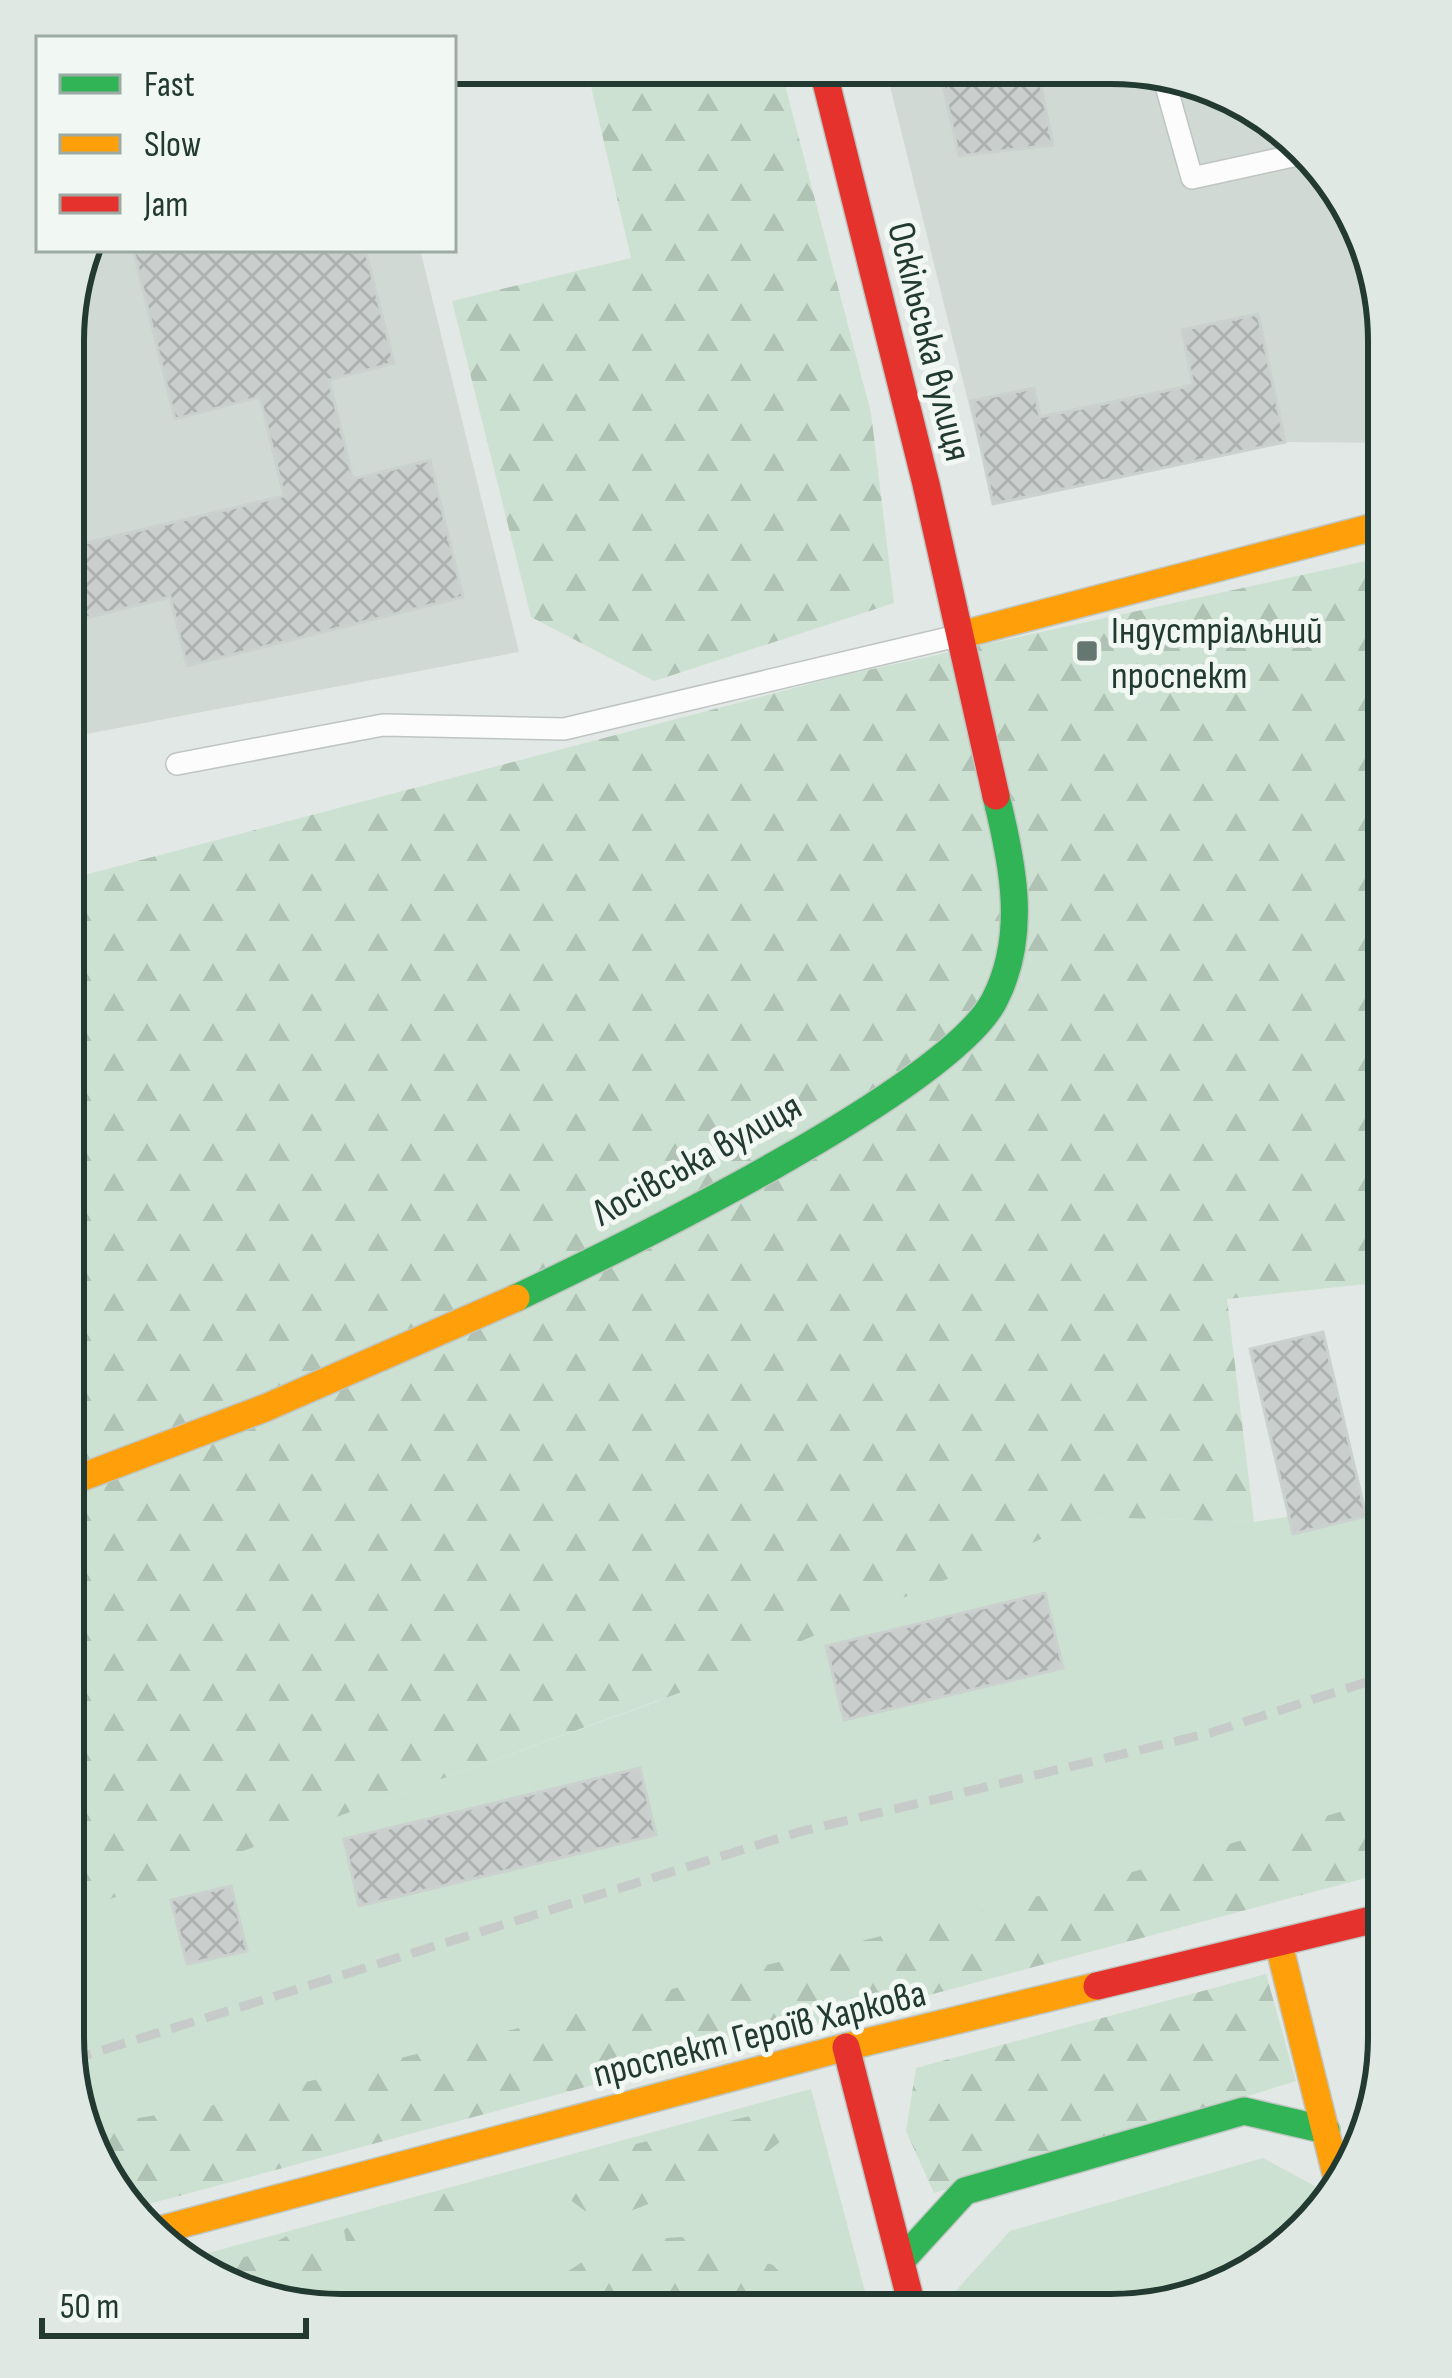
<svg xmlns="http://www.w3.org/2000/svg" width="1452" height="2378" font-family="'Sofia Sans Condensed',sans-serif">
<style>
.built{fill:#d1d9d5}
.green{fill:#cce1d1}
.forest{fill:url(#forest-firs)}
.building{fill:url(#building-cross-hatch);stroke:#cbd1ce;stroke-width:3}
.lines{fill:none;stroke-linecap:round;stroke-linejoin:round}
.lane-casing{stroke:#bfc5c2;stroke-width:24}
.fast-casing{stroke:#bfc6c2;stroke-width:30}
.slow-casing{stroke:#bfc6c2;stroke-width:30}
.jam-casing{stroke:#bfc6c2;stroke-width:30}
.lane{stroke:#fbfcfb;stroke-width:21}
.fast{stroke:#30b455;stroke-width:27}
.slow{stroke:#ff9f0a;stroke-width:27}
.jam{stroke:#e5322d;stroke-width:27}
.rail{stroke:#c6cac8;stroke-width:9;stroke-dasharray:24 12;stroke-linecap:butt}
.poi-dot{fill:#657770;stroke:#f1f7f3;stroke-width:4.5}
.labels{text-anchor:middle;stroke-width:10;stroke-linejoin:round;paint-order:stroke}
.street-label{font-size:39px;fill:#223a31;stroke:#f1f7f3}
.poi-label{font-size:39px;fill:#223a31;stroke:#f1f7f3;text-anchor:start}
.rim{fill:none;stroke:#223a31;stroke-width:6}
</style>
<defs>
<pattern id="forest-firs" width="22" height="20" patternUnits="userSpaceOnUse" patternTransform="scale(3)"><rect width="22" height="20" fill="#cce1d1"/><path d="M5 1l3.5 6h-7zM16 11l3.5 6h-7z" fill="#afc2b4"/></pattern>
<pattern id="building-cross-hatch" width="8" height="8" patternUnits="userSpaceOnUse" patternTransform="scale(3)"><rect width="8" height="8" fill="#cacfcd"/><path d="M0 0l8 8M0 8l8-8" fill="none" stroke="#adb2b0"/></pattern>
</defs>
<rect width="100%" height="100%" fill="#e2e8e5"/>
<path class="built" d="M885 66 1165 68 1281 121 1368 235 1389 341V443L1285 442 992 498Z
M82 249H420L519 652 65 738V305Z"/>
<path class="green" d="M1389 1501 1388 1864 84 2143 63 2037V1915L656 1702 1093 1517 1254 1522Z
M811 2089 871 2314 304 2313 179 2261Z
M1263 2158 1335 2197 1332 2206 1217 2294 1112 2315H956L951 2296 1010 2231Z"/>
<path class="forest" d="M586 65 780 66 871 413 894 603 654 681 531 617 452 301 631 258Z
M1389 556V1324L1375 1283 1227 1299 1254 1522 1093 1517 679 1693 63 1916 65 880 836 677Z
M1388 1798V1872L134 2208 84 2143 81 2128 220 2104 1129 1873Z
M1266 1974 1296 2081 934 2193 906 2131 916 2068Z
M770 2111 785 2138 764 2154 742 2152 695 2185 621 2215 593 2217 561 2193 569 2170 591 2155Z
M446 2192 467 2199 472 2222 460 2237 426 2239 418 2226 428 2200Z
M384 2215 389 2233 368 2269 348 2278 339 2270 347 2246 344 2230 360 2218Z
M302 2227 324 2234 337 2248 326 2271 289 2306 195 2267 254 2255Z
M681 2237 773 2265 798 2292 791 2314 553 2313 549 2302 554 2280 614 2242Z"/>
<path class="building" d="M939 67H1037L1053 145 959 156Z
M133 249H365L394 363 329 380 353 479 430 460 463 597 187 666 170 597 65 623V548L284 496 260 397 175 419Z
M1258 314 1285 442 993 504 971 401 1034 388 1040 417 1193 385 1182 330Z
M1323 1332 1366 1516 1293 1534 1250 1349Z
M1045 1593 1063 1668 844 1720 826 1646Z
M640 1768 656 1835 359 1906 344 1839Z
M231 1886 247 1951 187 1964 171 1900Z"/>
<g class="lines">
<g class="lane-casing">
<path id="lane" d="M1161 68 1192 178 1306 153
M177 764 383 725 564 729 957 636"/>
</g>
<g class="fast-casing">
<path id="fast" d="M516 1298C617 1250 947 1090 994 1001 1028 936 1013 864 996 796
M901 2261 965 2191 1244 2111 1326 2130"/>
</g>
<g class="slow-casing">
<path id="slow" d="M964 634 1389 523
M64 1484 265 1408 516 1298
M1279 1945 1339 2186
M152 2232 846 2047 1097 1986"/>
</g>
<g class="jam-casing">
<path id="jam" d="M822 66 926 484 996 796
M1097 1986 1388 1916
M846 2047 914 2314"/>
</g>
<use href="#lane" class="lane"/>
<use href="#fast" class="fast"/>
<use href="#slow" class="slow"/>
<use href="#jam" class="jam"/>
<path class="rail" d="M68 2061 799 1832 1210 1733 1388 1675"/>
</g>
<rect class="poi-dot" x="1075" y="639" width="24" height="24" rx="6"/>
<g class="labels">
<g class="street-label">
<text transform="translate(931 341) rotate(76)" y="14">Оскільська вулиця</text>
<text transform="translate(696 1158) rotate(-29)" y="14">Лосівська вулиця</text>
<text transform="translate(759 2032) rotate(-14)" y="14">проспект Героїв Харкова</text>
</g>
<g class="poi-label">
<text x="1111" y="643">Індустріальний<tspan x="1111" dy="45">проспект</tspan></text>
</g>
</g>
<path d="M0 0H1452V2378H0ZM341 84H1111A257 257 0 0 1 1368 341V2037A257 257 0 0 1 1111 2294H341A257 257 0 0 1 84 2037V341A257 257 0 0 1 341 84Z" fill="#e0e8e3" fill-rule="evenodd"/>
<path class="rim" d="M341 84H1111A257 257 0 0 1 1368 341V2037A257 257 0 0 1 1111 2294H341A257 257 0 0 1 84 2037V341A257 257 0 0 1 341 84Z"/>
<rect x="36" y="36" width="420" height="216" fill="#f1f7f3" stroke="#9eaba5" stroke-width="3"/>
<rect x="60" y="75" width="60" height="18" fill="#30b455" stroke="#9eaba5" stroke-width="3"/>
<text x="144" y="96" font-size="36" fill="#223a31">Fast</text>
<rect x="60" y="135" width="60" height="18" fill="#ff9f0a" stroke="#9eaba5" stroke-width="3"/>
<text x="144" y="156" font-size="36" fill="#223a31">Slow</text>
<rect x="60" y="195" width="60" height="18" fill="#e5322d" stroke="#9eaba5" stroke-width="3"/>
<text x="144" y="216" font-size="36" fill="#223a31">Jam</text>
<path d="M42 2318v18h264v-18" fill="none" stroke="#223a31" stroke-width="6"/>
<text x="60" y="2318" font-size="36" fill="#223a31" stroke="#f1f7f3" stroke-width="9" paint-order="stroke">50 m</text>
</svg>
